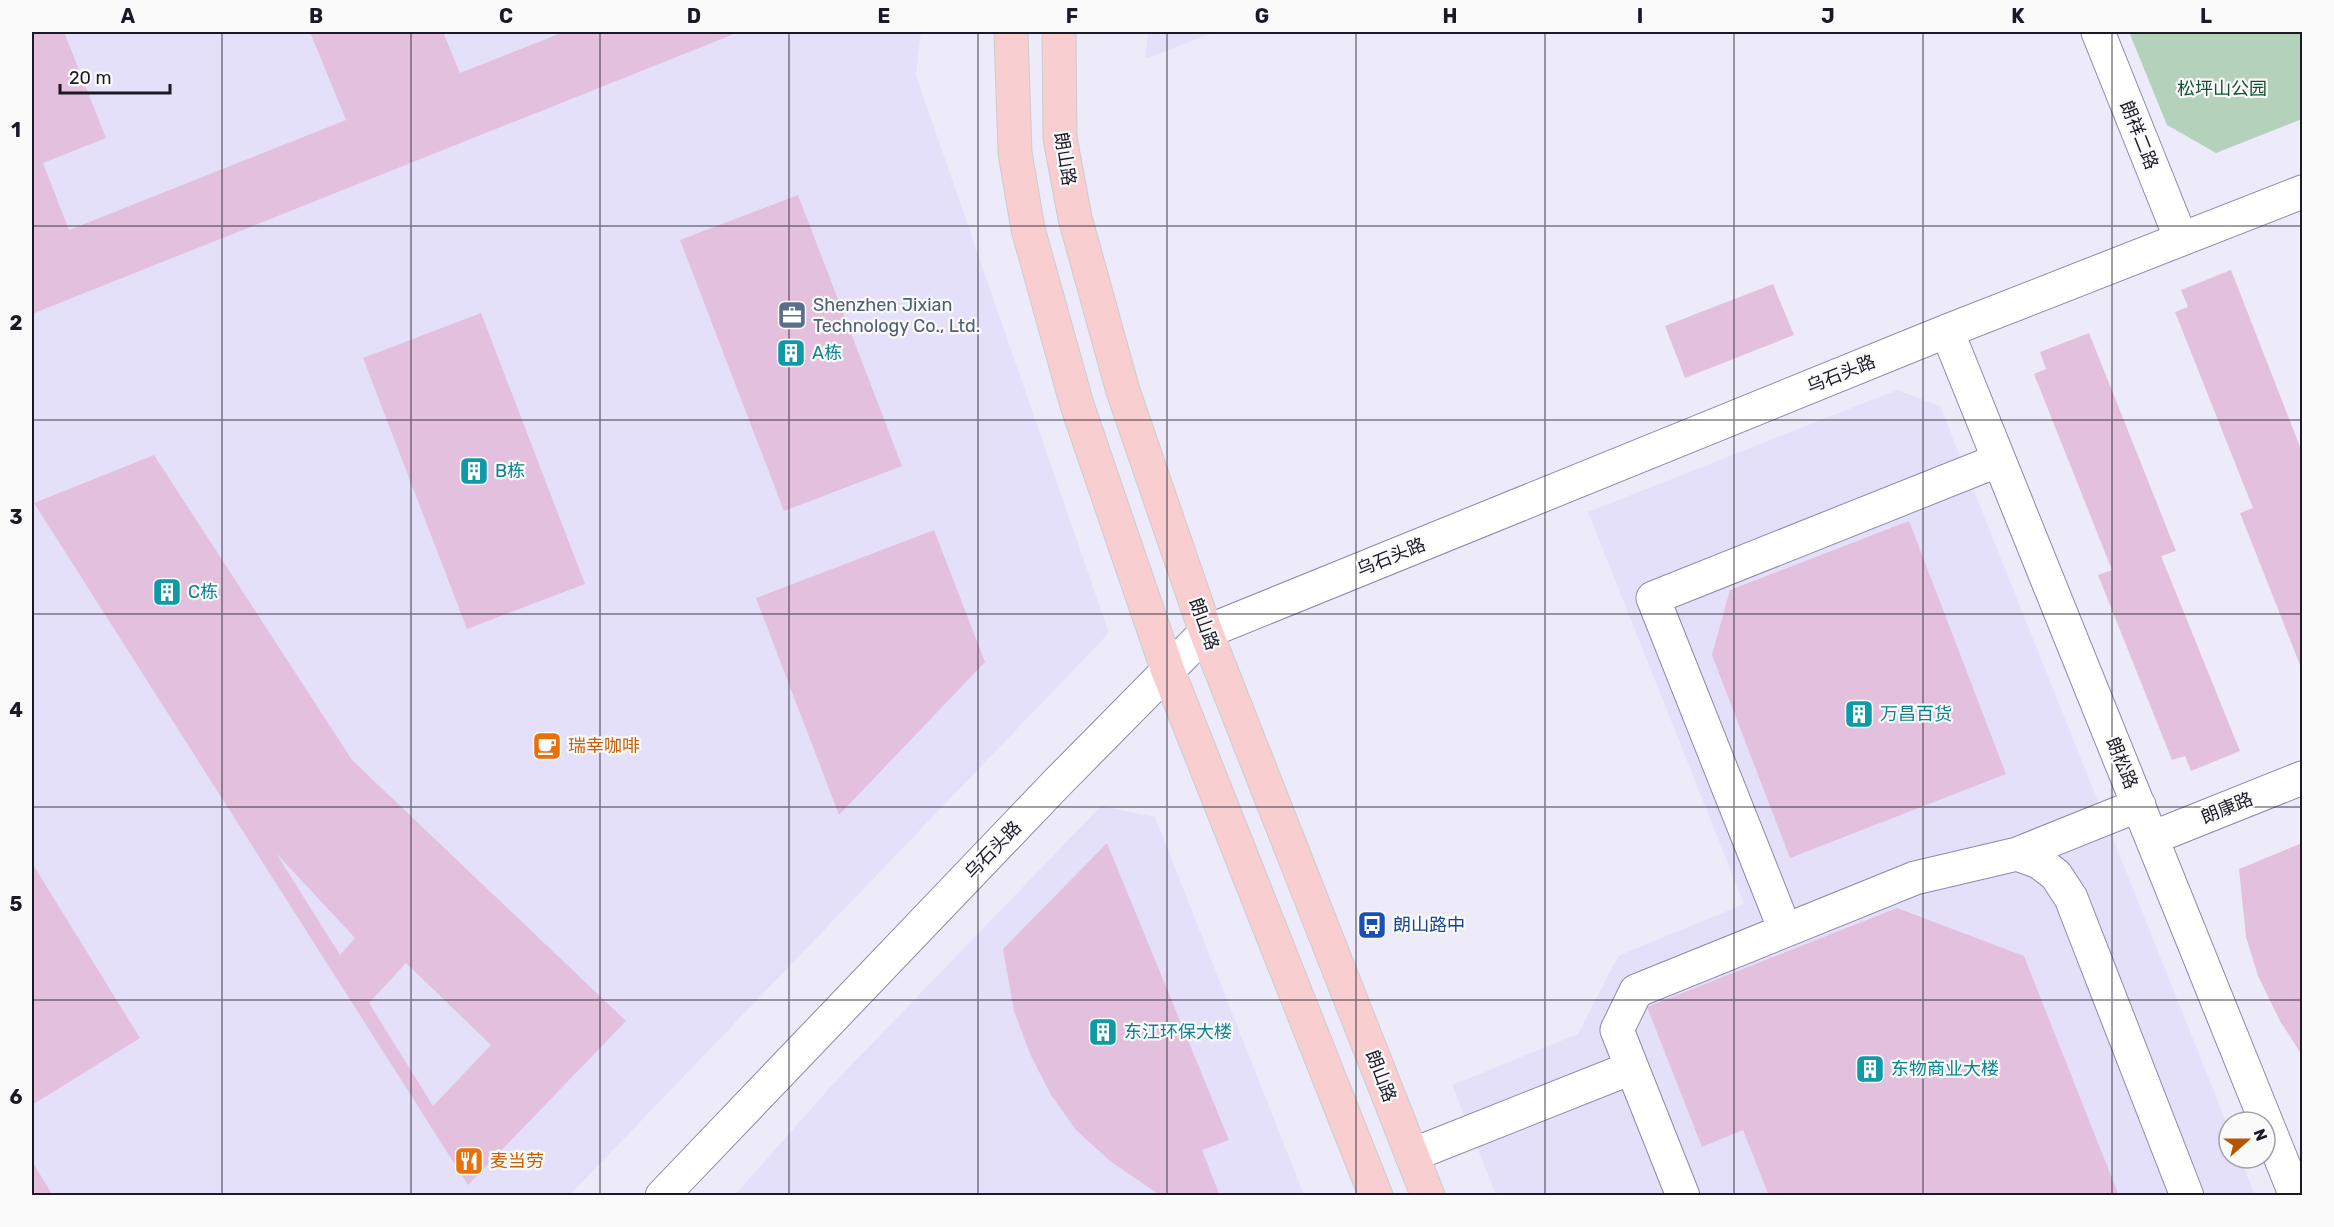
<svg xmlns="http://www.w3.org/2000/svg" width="2334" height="1227" font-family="Rubik,'Noto Sans SC',sans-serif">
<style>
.built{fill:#e5e0fa}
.green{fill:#b4d1bb}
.building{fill:#e3c0dd;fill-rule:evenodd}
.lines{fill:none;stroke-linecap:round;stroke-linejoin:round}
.minor-casing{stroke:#8f88a9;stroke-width:35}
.major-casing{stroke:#cdcccf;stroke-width:35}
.minor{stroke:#fff;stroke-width:33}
.major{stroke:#f8ced0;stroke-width:33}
.grid{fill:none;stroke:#1c1926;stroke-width:1.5;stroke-opacity:0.55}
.labels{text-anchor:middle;stroke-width:4.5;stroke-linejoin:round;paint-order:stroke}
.park-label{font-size:18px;fill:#14502d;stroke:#fafafa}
.street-label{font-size:18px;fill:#1c1926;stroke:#fafafa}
.service-label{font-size:18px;fill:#4e5e75;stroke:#fafafa;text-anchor:start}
.culture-label{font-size:18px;fill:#0d838f;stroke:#fafafa;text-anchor:start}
.food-label{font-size:18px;fill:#c56008;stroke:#fafafa;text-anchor:start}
.transit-label{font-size:18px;fill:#164399;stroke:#fafafa;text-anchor:start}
.neatline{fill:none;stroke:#1c1926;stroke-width:2}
.grid-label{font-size:20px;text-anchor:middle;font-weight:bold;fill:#1c1926}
</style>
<rect width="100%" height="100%" fill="#edebf9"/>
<path class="built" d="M32 32H921L916 75 1109 633 570 1195H32Z
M1148 32H1215L1145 59Z
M1897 390 1940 406 2229 1129V1158H2240L2255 1195H1496L1452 1085 1578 1034 1618 956 1744 904 1588 512Z
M1101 806 1155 817 1304 1195 734 1196 833 1084Z"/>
<path class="green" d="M2129 32H2302V119L2216 153 2167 125Z"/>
<path class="building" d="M32 32H64L106 138 43 163 69 230 346 120 310 32H443L460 73 564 32H739L32 314Z
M798 195 902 466 784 511 680 240Z
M2231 270 2302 452V670L2240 513 2253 508 2175 312 2188 307 2181 290Z
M1773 284 1794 335 1685 378 1665 326Z
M481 313 585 584 467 629 363 358Z
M2089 333 2176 551 2161 556 2240 751 2191 771 2185 756 2172 760 2098 575 2112 570 2034 374 2046 369 2040 352Z
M154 455 352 760 626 1021 468 1185 34 503ZM276 853 355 938 340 955ZM406 963 491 1045 433 1106 369 1003Z
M1909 521 2006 774 1790 858 1712 655 1730 590Z
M934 530 985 662 839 815 756 598Z
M1107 843 1229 1140 1202 1150 1220 1196H1161L1110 1161 1076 1130 1051 1095 1030 1054 1014 1011 1003 949Z
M2302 843V1055L2280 1021 2258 976 2246 937 2239 869Z
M32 863 140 1038 32 1105Z
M1897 908 2024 956 2119 1196H1769L1743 1130 1702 1147 1647 1007Z
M32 1161 53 1196H32Z"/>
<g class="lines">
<g class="minor-casing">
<path id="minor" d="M2098 32 2181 239
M1947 331 2296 1196
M2152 838 2302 778
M2017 854 2139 805
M1785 930 1653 598 1999 460
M1412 1155 1631 1068
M662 1196 1056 784 1206 632 1947 331 2302 192
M1683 1196 1617 1030 1636 991 1915 878 2017 854 2039 862 2056 875 2071 898 2187 1196"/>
</g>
<g class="major-casing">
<path id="major" d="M1011 32 1015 153 1028 229 1077 405 1168 671 1376 1196
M1059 32 1060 138 1075 218 1123 391 1206 632 1428 1196"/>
</g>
<use href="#minor" class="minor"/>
<use href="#major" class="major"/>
</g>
<path class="grid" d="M222 32V1196M411 32V1196M600 32V1196M789 32V1196M978 32V1196M1167 32V1196M1356 32V1196M1545 32V1196M1734 32V1196M1923 32V1196M2112 32V1196M32 226H2302M32 420H2302M32 614H2302M32 807H2302M32 1000H2302"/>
<defs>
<g id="office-square" transform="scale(1.5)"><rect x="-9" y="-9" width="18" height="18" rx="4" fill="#5c6f8a" stroke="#fafafa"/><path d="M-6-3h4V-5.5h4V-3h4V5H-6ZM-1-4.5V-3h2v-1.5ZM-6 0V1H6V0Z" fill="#fff"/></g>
<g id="building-square" transform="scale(1.5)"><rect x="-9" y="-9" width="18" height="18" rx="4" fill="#0f9aa8" stroke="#fafafa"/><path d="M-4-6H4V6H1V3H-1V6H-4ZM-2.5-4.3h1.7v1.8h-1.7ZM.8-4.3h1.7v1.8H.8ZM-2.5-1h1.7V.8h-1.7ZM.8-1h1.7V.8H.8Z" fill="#fff"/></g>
<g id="cafe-square" transform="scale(1.5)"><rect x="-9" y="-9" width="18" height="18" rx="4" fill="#e8710a" stroke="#fafafa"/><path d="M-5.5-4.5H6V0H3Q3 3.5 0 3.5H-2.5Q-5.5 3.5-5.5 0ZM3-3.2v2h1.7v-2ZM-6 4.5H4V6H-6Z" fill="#fff"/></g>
<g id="bus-square" transform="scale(1.5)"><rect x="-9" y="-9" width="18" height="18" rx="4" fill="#1a4fb4" stroke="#fafafa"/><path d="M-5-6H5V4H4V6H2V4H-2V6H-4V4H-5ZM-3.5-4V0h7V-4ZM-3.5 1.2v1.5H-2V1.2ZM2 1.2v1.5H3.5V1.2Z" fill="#fff"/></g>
<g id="restaurant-square" transform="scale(1.5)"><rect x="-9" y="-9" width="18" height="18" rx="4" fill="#e8710a" stroke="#fafafa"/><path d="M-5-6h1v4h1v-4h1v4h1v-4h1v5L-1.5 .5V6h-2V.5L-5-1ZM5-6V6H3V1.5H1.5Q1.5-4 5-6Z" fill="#fff"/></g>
</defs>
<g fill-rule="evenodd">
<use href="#office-square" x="792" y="315"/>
<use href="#building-square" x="791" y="353"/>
<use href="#building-square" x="474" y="471"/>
<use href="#building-square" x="167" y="592"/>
<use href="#building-square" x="1859" y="714"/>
<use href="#cafe-square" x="547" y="746"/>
<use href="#bus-square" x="1372" y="925"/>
<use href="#building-square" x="1103" y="1032"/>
<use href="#building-square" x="1870" y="1069"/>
<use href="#restaurant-square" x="469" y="1161"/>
</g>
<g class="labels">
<g class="park-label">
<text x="2222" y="95">松坪山公园</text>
</g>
<g class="street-label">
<text transform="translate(2139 135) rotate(68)" y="6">朗祥二路</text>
<text transform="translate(1065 159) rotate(81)" y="6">朗山路</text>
<text transform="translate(1841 374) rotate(-22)" y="6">乌石头路</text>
<text transform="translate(1391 557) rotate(-22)" y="6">乌石头路</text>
<text transform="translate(1204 624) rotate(70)" y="6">朗山路</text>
<text transform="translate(2122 763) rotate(68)" y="6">朗松路</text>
<text transform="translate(2227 808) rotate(-22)" y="6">朗康路</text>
<text transform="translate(993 850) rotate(-46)" y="6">乌石头路</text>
<text transform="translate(1381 1076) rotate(69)" y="6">朗山路</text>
</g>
<g class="service-label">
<text x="813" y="311">Shenzhen Jixian<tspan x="813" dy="21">Technology Co., Ltd.</tspan></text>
</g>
<g class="culture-label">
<text x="812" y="359">A栋</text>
<text x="495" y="477">B栋</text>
<text x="188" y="598">C栋</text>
<text x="1880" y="720">万昌百货</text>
<text x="1124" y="1038">东江环保大楼</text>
<text x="1891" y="1075">东物商业大楼</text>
</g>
<g class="food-label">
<text x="568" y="752">瑞幸咖啡</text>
<text x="490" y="1167">麦当劳</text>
</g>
<g class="transit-label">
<text x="1393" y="931">朗山路中</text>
</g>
</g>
<rect width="2334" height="1227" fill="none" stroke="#fafafa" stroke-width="66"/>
<g transform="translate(2247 1140) rotate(69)"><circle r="28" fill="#fafafa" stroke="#a1a0a5" stroke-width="1.5"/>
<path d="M0-4.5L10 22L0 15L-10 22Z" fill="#b55607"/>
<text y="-9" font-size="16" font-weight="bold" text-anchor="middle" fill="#1c1926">N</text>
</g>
<path d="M60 84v9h110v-9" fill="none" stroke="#1c1926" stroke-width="3"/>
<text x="69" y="84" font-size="18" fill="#1c1926" stroke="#fafafa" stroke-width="4.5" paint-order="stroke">20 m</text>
<rect x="33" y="33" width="2268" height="1161" class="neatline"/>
<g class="grid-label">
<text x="128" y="23">A</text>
<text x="316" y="23">B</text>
<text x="506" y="23">C</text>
<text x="694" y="23">D</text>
<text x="884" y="23">E</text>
<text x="1072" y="23">F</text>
<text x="1262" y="23">G</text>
<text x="1450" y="23">H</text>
<text x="1640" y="23">I</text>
<text x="1828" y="23">J</text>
<text x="2018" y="23">K</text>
<text x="2206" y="23">L</text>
<text x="16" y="137">1</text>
<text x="16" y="330">2</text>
<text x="16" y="524">3</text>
<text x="16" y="717">4</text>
<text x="16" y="911">5</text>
<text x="16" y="1104">6</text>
</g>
</svg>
